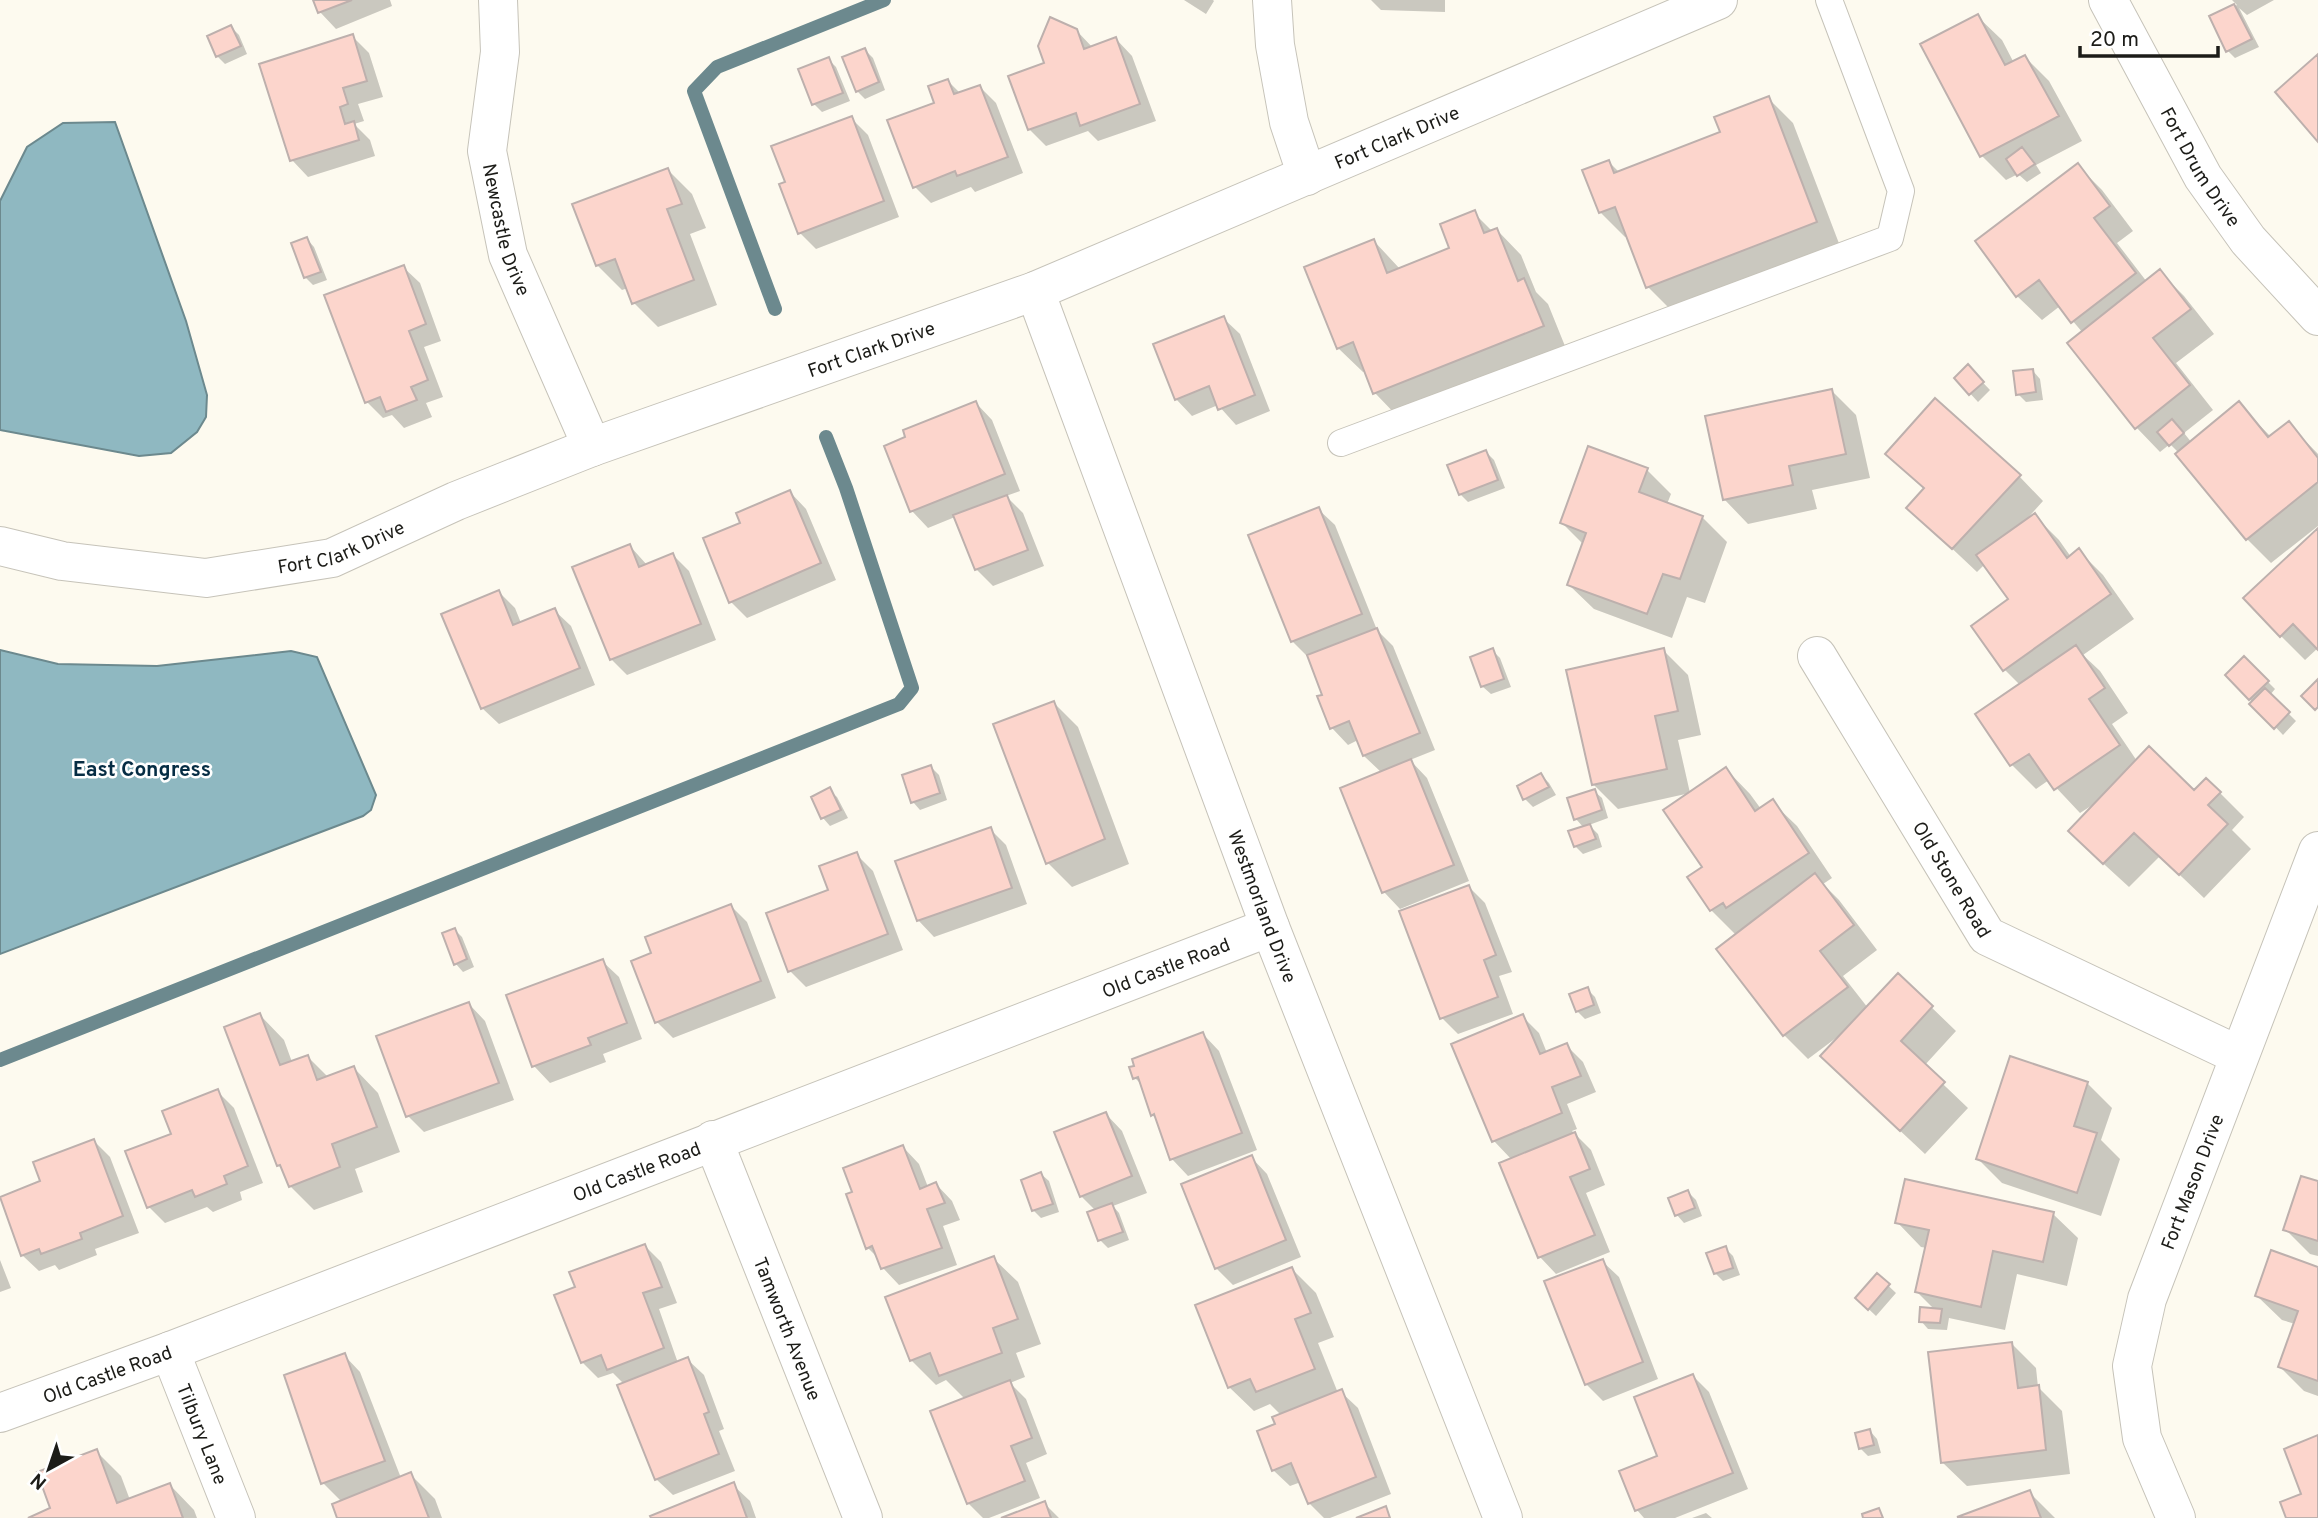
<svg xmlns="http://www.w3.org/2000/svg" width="2318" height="1518" font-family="Overpass,sans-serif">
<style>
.water{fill:#8fb8c1;stroke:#6c898e;stroke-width:2}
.shadow{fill:#0003}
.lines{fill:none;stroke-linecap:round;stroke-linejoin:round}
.stream{stroke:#6c898e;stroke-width:14}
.building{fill:#fcd5cc;stroke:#bdb0ad;stroke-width:2}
.lane-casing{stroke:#c6c3b9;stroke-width:28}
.street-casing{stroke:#c6c3b9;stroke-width:40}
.lane{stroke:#fff;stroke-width:26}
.street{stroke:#fff;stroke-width:38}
.labels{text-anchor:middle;stroke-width:5;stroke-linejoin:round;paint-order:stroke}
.street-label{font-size:19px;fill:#1c1c18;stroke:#fff}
.neighbourhood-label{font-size:21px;font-weight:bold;fill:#062d44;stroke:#fff}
</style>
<rect width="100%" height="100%" fill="#fdfaef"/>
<path class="water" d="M115 122 186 321 207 395 206 417 197 432 171 453 139 456 0 430V201L27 147 63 123Z
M0 650 58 664 157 666 291 651 317 657 376 795 371 810 363 816 0 954Z"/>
<path class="shadow" d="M315 0H390L392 6 336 29 320 12Z
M1184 0H1213L1214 1 1206 14Z
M1371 0H1445V12L1381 10Z
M2232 0H2274L2247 15 2239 8 2259 47 2235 58 2228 51 2211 17 2237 5Z
M1977 16 2002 40 2014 63 2025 57 2049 81 2082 141 2036 165 2041 173 2027 182 2018 174 2006 180 1982 156Z
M231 27 239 35 247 54 225 64 217 56Z
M1076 30 1093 48 1116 39 1132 56 1156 121 1098 141 1088 131 1046 146 1029 129 1046 64Z
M352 36 369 53 383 97 358 104 364 121 354 124 370 140 375 156 308 177 292 160Z
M865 50 873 58 885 90 865 99 857 91Z
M828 59 836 67 850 101 822 112 814 104 800 70Z
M948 81 961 94 980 87 996 103 1023 173 975 192 971 187 931 203 915 187 936 104Z
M1768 98 1793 123 1840 246 1672 311 1648 287 1628 236 1625 237 1601 213 1585 171 1609 162 1620 173 1722 133Z
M851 118 868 135 899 217 816 249 800 233 787 183Z
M2078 166 2102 190 2133 231 2117 243 2147 282 2160 272 2184 296 2214 334 2176 363 2213 410 2184 433 2192 443 2239 404 2271 437 2288 423 2318 454V526L2271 563 2247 539 2179 453 2170 444 2160 452 2136 427 2083 333 2060 306 2042 320 2017 296Z
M668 170 692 194 706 228 690 234 717 305 658 327 634 303 628 288 622 290 597 265Z
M1474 213 1493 232 1497 230 1521 255 1536 292 1548 304 1567 351 1399 418 1375 393 1366 371 1363 372 1338 348 1374 241 1400 269 1451 249Z
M307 239 314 247 327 280 313 285 305 277Z
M403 267 420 283 441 341 424 347 443 397 426 403 432 417 404 428 392 415 383 418 367 402Z
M1223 318 1240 334 1270 411 1236 425 1218 405 1192 416 1176 399Z
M1968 367 1990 390 1978 402 1956 378Z
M2033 371 2040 379 2043 400 2026 402 2018 394Z
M1832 391 1856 415 1870 478 1812 490 1817 509 1748 524 1724 499Z
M976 403 992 420 1020 491 1006 496 1023 513 1044 566 993 586 976 569 955 517 928 528 912 511Z
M1486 452 1494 460 1505 488 1468 502 1460 494Z
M1887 454 2019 476 2043 501 2025 521 2035 516 2059 540 2071 557 2079 551 2103 575 2134 619 2083 655 2100 671 2128 713 2112 724 2137 761 2194 793 2207 780 2244 817 2232 830 2251 849 2204 898 2160 856 2129 887 2094 855V804L2080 813 2049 780 2036 789 2012 765 2020 685 2004 669 2011 600 1985 564 1977 572 1908 507 1925 490Z
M1647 470 1671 494 1667 504 1702 517 1727 542 1705 603 1687 597 1672 638 1594 609 1569 585 1584 545 1562 523Z
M790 492 806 509 836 580 747 618 731 602 742 524Z
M1318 509 1335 525 1377 630 1393 646 1435 750 1410 760 1427 778 1469 881 1400 909 1384 892 1342 789 1382 773 1364 756 1358 740 1348 745 1332 728 1320 697 1325 696 1310 659 1292 641Z
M2318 530V648L2305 660 2281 636Z
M630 546 647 565 673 555 689 571 716 640 627 675 611 659Z
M499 592 515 608 521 623 554 610 571 626 595 685 499 724 482 708Z
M1492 650 1500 658 1511 687 1491 694 1483 687 1473 658Z
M1663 650 1688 675 1701 735 1678 740 1690 793 1618 809 1594 785Z
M2244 658 2275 689 2270 695 2296 721 2283 735 2227 675Z
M1054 703 1078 727 1129 864 1072 887 1048 863Z
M931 767 939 775 947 800 920 810 913 802Z
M1726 769 1750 794 1761 809 1772 802 1797 826 1832 878 1823 884 1839 900 1877 950 1843 976 1868 1008 1898 975 1956 1031 1924 1066 1968 1108 1925 1154 1847 1081 1840 1035 1808 1059 1784 1035 1736 935 1711 910 1704 868Z
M1541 775 1549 783 1556 795 1533 807 1525 799 1519 787Z
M829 790 837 797 848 818 830 826 823 818Z
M1594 791 1602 798 1608 818 1589 825 1598 834 1602 847 1583 854 1575 846 1584 828 1576 819Z
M990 829 1006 845 1027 904 934 937 918 920Z
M856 854 873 871 903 950 806 987 790 971 830 891Z
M1469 887 1485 903 1512 972 1499 976 1513 1014 1458 1034 1442 1018Z
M731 906 747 922 776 998 673 1038 657 1022 653 954Z
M455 930 462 937 474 967 463 972 456 964Z
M602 961 619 977 642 1039 603 1054 606 1062 550 1083 534 1066 508 996Z
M1587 989 1595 997 1601 1013 1585 1019 1577 1011Z
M469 1004 485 1021 514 1100 424 1132 408 1116Z
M260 1015 284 1040 292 1062 308 1057 329 1078 354 1068 378 1093 400 1152 355 1169 363 1192 314 1210 290 1186 284 1170 279 1165Z
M1523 1017 1539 1033 1547 1053 1567 1046 1583 1062 1596 1092 1567 1104 1577 1129 1572 1131 1591 1150 1605 1185 1586 1193 1610 1252 1556 1274 1540 1257 1502 1164 1512 1160 1494 1141Z
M1203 1034 1219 1051 1257 1150 1188 1176 1172 1159 1158 1120 1152 1115 1143 1086 1135 1078Z
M2012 1058 2088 1084 2112 1108 2101 1140 2120 1159 2101 1216 2002 1183 1978 1159Z
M217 1091 234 1108 263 1183 240 1192 242 1200 213 1212 207 1207 165 1223 149 1207 173 1135Z
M1106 1114 1122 1131 1147 1193 1113 1206 1119 1213 1129 1240 1108 1248 1100 1240 1096 1211 1081 1196Z
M94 1141 110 1157 139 1233 95 1249 97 1255 59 1270 55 1265 39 1271 22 1255 42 1182Z
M903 1147 919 1164 928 1187 936 1184 952 1201 960 1220 943 1226 957 1265 899 1285 883 1268 880 1260 868 1248Z
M1251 1157 1267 1174 1301 1257 1233 1285 1216 1268Z
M1041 1174 1049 1181 1059 1212 1041 1218 1033 1210Z
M2318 1183V1256L2310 1254 2285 1229Z
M1688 1192 1696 1200 1702 1216 1684 1223 1677 1215Z
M2053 1214 2078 1238 2067 1286 2017 1274 2005 1330 1949 1318 1947 1330 1928 1329 1921 1321 1935 1310 1917 1292 1927 1248 1921 1247 1897 1222Z
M645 1246 661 1262 677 1303 659 1309 678 1363 687 1359 704 1375 724 1429 719 1431 735 1471 673 1495 656 1479 624 1384 613 1373 598 1378 582 1362 577 1288Z
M1725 1248 1733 1256 1740 1275 1723 1281 1715 1273Z
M993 1258 1018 1282 1041 1344 1016 1353 1025 1377 1010 1383 1026 1399 1047 1454 1026 1463 1040 1498 989 1518H983L968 1503 965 1399 946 1380 936 1385 911 1360Z
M0 1260 11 1288 0 1292Z
M1602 1261 1619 1277 1658 1379 1603 1401 1586 1384Z
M1292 1269 1316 1293 1334 1337 1318 1343 1338 1393 1341 1392 1358 1408 1391 1494 1330 1518H1324L1309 1503 1301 1482 1290 1486 1273 1470 1277 1425 1281 1415 1270 1404 1254 1411 1229 1387Z
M2318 1269V1396L2304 1391 2280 1367 2295 1324 2282 1320 2257 1296Z
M1877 1275 1896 1293 1876 1316 1857 1298Z
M2012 1344 2036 1368 2038 1387 2062 1411 2070 1474 1967 1486 1942 1462Z
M344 1355 360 1372 401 1478 410 1474 435 1499 442 1518H339L342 1502 323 1483Z
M1693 1376 1709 1392 1748 1489 1675 1518H1644L1637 1510Z
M1870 1431 1877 1439 1881 1453 1868 1456 1860 1448Z
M96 1451 121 1476 130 1500 170 1485 194 1510 197 1518H30L52 1509Z
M733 1485 750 1501 756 1518H653Z
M2029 1492 2055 1518H1960Z
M1044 1503 1059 1518H1006Z
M1706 1513 1712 1518H1692Z"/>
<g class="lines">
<path class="stream" d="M775 309 694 91 717 67 884 0
M0 1060 899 704 912 688 846 488 826 437"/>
</g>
<path class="building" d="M313 0H352L318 13Z
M2234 4 2252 39 2226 52 2209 16Z
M1978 14 2005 65 2025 55 2059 116 1980 157 1920 44Z
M1050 17 1077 29 1084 49 1116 37 1140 104 1080 126 1076 113 1028 130 1008 76 1044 63 1038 46Z
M231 25 241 46 216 57 207 36Z
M353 34 367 81 343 88 348 104 340 107 345 124 354 121 359 140 290 161 259 64Z
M865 48 879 82 856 92 842 57Z
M2318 54V142L2275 92Z
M829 57 843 93 812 105 798 69Z
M948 79 954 94 980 85 1008 157 957 176 955 171 913 188 887 120 934 103 928 86Z
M1769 96 1817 222 1646 288 1615 207 1599 213 1582 170 1609 160 1614 173 1720 132 1714 117Z
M852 116 884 201 798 234 779 184 785 182 771 146Z
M2022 147 2035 164 2017 176 2006 159Z
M2078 163 2110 206 2094 218 2136 273 2071 323 2039 280 2016 297 1975 241Z
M668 168 682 204 667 209 694 280 632 304 615 259 596 266 572 204Z
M1475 210 1484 233 1497 228 1518 281 1524 278 1544 326 1373 394 1353 342 1337 349 1304 267 1374 239 1387 273 1449 248 1440 224Z
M307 237 321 272 304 278 291 243Z
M404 265 426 324 409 331 428 380 411 387 417 400 386 412 380 397 365 403 324 295Z
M2160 269 2191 309 2153 338 2190 385 2135 429 2067 343Z
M1224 316 1255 395 1218 410 1209 386 1175 400 1153 344Z
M1968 364 1984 382 1969 395 1954 378Z
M2033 369 2036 392 2016 395 2013 371Z
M1832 389 1846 454 1789 466 1793 485 1723 500 1705 416Z
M1935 398 2021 475 1952 549 1906 508 1924 488 1885 454Z
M976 401 1005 474 910 512 884 446 905 437 903 430Z
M2239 401 2268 437 2289 421 2318 458V482L2246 540 2175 454Z
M2172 419 2184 433 2169 446 2157 432Z
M1588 446 1648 468 1639 492 1703 516 1680 579 1663 574 1647 614 1567 585 1586 533 1560 523Z
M1486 450 1498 480 1459 495 1447 465Z
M790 490 821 563 729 603 703 538 740 523 736 513Z
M1007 495 1028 550 975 570 953 515Z
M1319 507 1362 614 1291 642 1248 535Z
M2035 513 2067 558 2079 548 2111 594 2003 671 1971 626 2008 599 1976 555Z
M2318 528V650L2293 624 2280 637 2243 598Z
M630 544 639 567 673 553 701 624 610 660 572 567Z
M499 590 513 625 555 608 580 668 481 709 441 614Z
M1377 628 1420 733 1363 756 1349 721 1330 729 1317 696 1322 695 1307 655Z
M2076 645 2105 688 2089 699 2120 745 2054 790 2029 754 2010 766 1975 714Z
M1493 648 1504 679 1481 687 1470 657Z
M1664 648 1678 711 1655 716 1667 769 1592 785 1566 670Z
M2244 656 2269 681 2249 700 2225 675Z
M2318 679V707L2315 710 2301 696Z
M2265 688 2290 712 2274 729 2249 704Z
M1054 701 1105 839 1046 864 993 724Z
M2149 746 2194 790 2206 778 2221 792 2208 805 2228 824 2179 875 2134 833 2103 864 2068 831Z
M1411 759 1454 865 1382 893 1340 788Z
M931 765 940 793 911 803 902 775Z
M1726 767 1755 811 1773 799 1809 853 1726 908 1723 903 1710 911 1687 877 1702 867 1663 810Z
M1541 773 1549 787 1523 800 1517 786Z
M830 787 841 810 821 819 811 797Z
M1595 789 1602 810 1574 820 1567 798Z
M1590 824 1596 839 1574 847 1568 831Z
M991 827 1012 888 917 921 895 861Z
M857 852 888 934 788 972 766 913 828 890 819 866Z
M1815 873 1854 925 1820 951 1848 987 1783 1036 1716 949Z
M1469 885 1496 955 1484 960 1498 997 1440 1019 1399 911Z
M731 904 761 981 655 1023 631 961 651 953 645 937Z
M455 928 467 959 454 965 442 933Z
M603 959 627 1023 588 1038 591 1045 532 1067 506 995Z
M1898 973 1933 1006 1901 1041 1945 1082 1900 1131 1820 1056Z
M1588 987 1594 1005 1576 1012 1569 994Z
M469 1002 499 1083 406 1117 376 1036Z
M260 1013 280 1065 308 1055 317 1080 354 1066 377 1127 332 1144 340 1167 289 1187 280 1165 277 1166 224 1027Z
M1523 1014 1540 1054 1567 1043 1581 1076 1552 1087 1562 1113 1492 1142 1451 1044Z
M1203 1032 1242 1133 1170 1160 1154 1114 1151 1116 1138 1077 1133 1079 1129 1067 1134 1066 1132 1059Z
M2010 1056 2088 1082 2074 1126 2097 1133 2077 1193 1976 1159Z
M218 1089 248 1166 224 1176 227 1184 195 1197 192 1190 147 1208 125 1151 171 1134 162 1111Z
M1106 1112 1132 1176 1080 1197 1054 1132Z
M1575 1132 1590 1169 1570 1177 1595 1235 1538 1258 1499 1163Z
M94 1139 123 1216 80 1233 82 1239 41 1254 39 1249 21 1256 0 1197 40 1181 33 1162Z
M903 1145 920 1189 936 1182 945 1203 927 1209 942 1248 881 1269 872 1246 866 1249 846 1194 852 1192 843 1168Z
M1252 1155 1286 1240 1215 1269 1181 1184Z
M1041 1172 1053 1204 1032 1211 1021 1180Z
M2301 1176 2318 1181V1241L2283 1230Z
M1905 1179 2054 1212 2043 1262 1993 1251 1981 1307 1915 1292 1929 1230 1895 1223Z
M1688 1190 1695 1208 1675 1216 1668 1198Z
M1112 1203 1123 1232 1098 1241 1087 1212Z
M645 1244 662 1287 643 1293 664 1348 607 1370 601 1355 581 1363 554 1295 575 1287 569 1272Z
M1726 1246 1733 1268 1714 1274 1706 1253Z
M2271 1250 2318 1267V1381L2278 1367 2298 1311 2255 1296Z
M994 1256 1018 1319 993 1328 1002 1353 939 1376 930 1353 910 1361 885 1297Z
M1603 1259 1643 1362 1585 1385 1544 1281Z
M1292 1267 1311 1313 1295 1319 1315 1369 1256 1392 1250 1379 1228 1388 1195 1305Z
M1877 1273 1890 1284 1868 1310 1855 1298Z
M1920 1307 1942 1309 1940 1323 1919 1322Z
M2012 1342 2018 1388 2039 1385 2046 1450 1941 1463 1928 1352Z
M345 1353 385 1461 321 1484 284 1375Z
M688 1357 709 1412 704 1414 719 1454 655 1480 617 1385Z
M1693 1374 1733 1473 1635 1511 1619 1471 1657 1456 1634 1397Z
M1010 1380 1032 1438 1011 1446 1025 1481 967 1504 930 1411Z
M1342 1389 1376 1477 1308 1504 1291 1463 1272 1471 1257 1431 1275 1424 1272 1417Z
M1870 1429 1874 1445 1859 1449 1855 1433Z
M2318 1435V1518H2286L2280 1502 2301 1494 2284 1449Z
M97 1449 117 1503 170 1483 183 1518H28L50 1508 37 1472Z
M411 1472 429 1518H337L332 1504Z
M734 1482 747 1518H651L650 1516Z
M2030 1490 2041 1518 1957 1517Z
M1045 1501 1051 1518H1001Z
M1386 1506 1390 1518H1356Z
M1879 1508 1883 1518H1863L1862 1514Z"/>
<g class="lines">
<g class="lane-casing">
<path id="lane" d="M1341 443 1890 238 1901 191 1829 0"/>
</g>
<g class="street-casing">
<g id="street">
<path id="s1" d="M498 0 500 52 487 151 508 255 592 447"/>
<path d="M1272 0 1275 45 1289 122 1307 176"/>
<path id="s2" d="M2108 0 2203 177 2248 240 2318 316"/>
<path id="s3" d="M1035 291 1270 927 1503 1518"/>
<path id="s4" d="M0 546 62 561 206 578 332 558 456 501 592 447 1035 291 1718 0"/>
<path id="s5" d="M1817 656 1987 936 2238 1055"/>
<path id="s6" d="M713 1140 863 1518"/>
<path id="s7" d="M170 1351 236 1518"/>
<path id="s8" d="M0 1413 170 1351 1270 927"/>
<path id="s9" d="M2176 1518 2142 1438 2132 1366 2147 1299 2318 851"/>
</g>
</g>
<use href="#lane" class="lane"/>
<use href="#street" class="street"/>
</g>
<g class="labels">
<g class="street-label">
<text dy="7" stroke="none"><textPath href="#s4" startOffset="1482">Fort Clark Drive</textPath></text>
<text dy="7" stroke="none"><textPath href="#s2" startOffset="191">Fort Drum Drive</textPath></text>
<text dy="7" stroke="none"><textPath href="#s1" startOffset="233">Newcastle Drive</textPath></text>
<text dy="7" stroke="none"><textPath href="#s4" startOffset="915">Fort Clark Drive</textPath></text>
<text dy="7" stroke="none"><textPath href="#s4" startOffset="348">Fort Clark Drive</textPath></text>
<text dy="7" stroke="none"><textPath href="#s5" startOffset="261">Old Stone Road</textPath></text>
<text dy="7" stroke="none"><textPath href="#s3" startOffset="656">Westmorland Drive</textPath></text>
<text dy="7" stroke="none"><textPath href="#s8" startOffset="1248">Old Castle Road</textPath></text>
<text dy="7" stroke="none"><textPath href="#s8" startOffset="681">Old Castle Road</textPath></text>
<text dy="7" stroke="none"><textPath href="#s9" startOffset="354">Fort Mason Drive</textPath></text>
<text dy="7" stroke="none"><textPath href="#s6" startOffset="203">Tamworth Avenue</textPath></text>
<text dy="7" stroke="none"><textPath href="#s8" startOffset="114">Old Castle Road</textPath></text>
<text dy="7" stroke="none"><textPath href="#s7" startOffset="89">Tilbury Lane</textPath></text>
</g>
<g class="neighbourhood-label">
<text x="142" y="776">East Congress</text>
</g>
</g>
<g transform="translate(49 1469) rotate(220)" stroke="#ffffff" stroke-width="5" paint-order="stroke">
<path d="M0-5L12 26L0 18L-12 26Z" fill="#1c1c18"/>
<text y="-10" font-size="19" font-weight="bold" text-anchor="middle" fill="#1c1c18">N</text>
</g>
<path d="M2080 46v10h138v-10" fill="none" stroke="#1c1c18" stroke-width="3.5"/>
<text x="2090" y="46" font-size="21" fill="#1c1c18" stroke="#ffffff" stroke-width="5" paint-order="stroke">20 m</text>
</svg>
